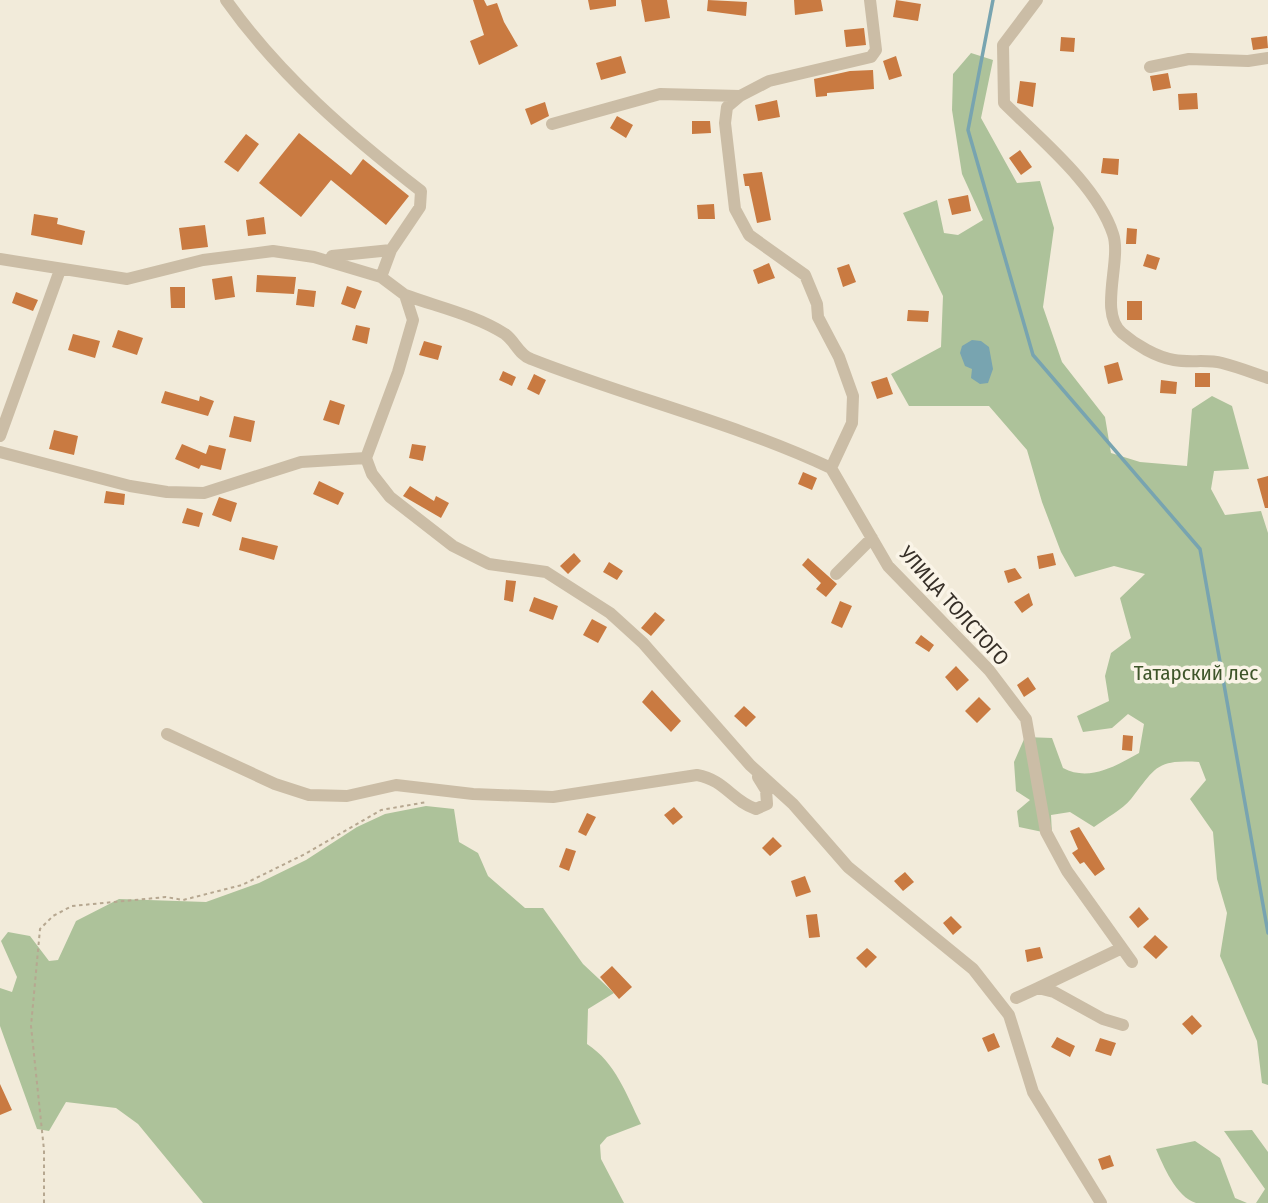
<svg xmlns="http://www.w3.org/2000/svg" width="1268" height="1203" font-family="'Fira Sans Condensed',sans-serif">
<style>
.green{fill:#adc29a}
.water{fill:#78a4b0}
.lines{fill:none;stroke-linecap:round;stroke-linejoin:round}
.stream{stroke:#78a4b0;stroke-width:3.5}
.building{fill:#c97a41}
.path{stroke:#b6a790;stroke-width:2;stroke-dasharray:3.5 3.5;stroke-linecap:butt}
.minor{stroke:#cbbda6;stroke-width:12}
.labels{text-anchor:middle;stroke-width:7;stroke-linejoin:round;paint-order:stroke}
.street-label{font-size:21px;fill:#362f27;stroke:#faf4e7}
.park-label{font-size:21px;fill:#3e552a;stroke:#faf4e7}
</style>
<rect width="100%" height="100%" fill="#f2ebda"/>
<path class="green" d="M971 53 993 60 981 118 1017 183 1040 181 1054 228 1043 307 1062 362 1105 417 1111 453 1140 462 1187 466 1192 409 1212 396 1232 406 1249 469 1214 471 1211 489 1225 515 1261 511 1268 533V1085L1262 1083 1257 1041 1220 956 1227 913 1217 879 1213 832 1190 799 1206 780 1199 762C1155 759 1155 769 1131 799 1122 810 1106 818 1094 827L1070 812 1051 815 1052 834 1019 827 1017 811 1030 800 1016 791 1014 762 1025 737 1052 738 1063 768C1089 782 1116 766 1139 753L1144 724 1128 714 1112 728 1083 732 1077 716 1109 701 1105 676 1111 653 1131 638 1120 598 1145 574 1114 566 1075 577 1061 552 1042 502 1027 450 989 406H909L891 374 941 347 943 296 903 213 937 200 944 233 958 235 983 220 962 174 952 110 953 74Z
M426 806 454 809 459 842 478 853 488 876 525 908H543L583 964 614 993 588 1009 587 1044C616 1063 626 1094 641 1124L607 1137 600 1145 601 1159 624 1203H203L138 1124 116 1108 66 1102 49 1131 37 1129 0 1026V988L12 992 17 977 1 941 8 932 30 936 49 961 58 960 76 921 119 899 206 902 259 883 306 860 357 827 385 814Z
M1252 1130 1268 1152V1203H1256L1265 1189 1224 1131Z
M1195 1141 1220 1158 1235 1198 1247 1203C1232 1203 1210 1203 1196 1203 1176 1197 1163 1165 1156 1149Z"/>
<path class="water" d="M972 340 981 341 989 347 993 369 988 383 980 384 971 378 972 369 965 366 960 353 962 346Z"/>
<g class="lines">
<path class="stream" d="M993 0 968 130 1033 355 1200 549 1268 933"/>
</g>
<path class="building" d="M473 0H484L487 6 497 3 504 22 518 46 479 65 470 41 484 35Z
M588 0H616V6L590 10Z
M641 0H667L670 18 645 22Z
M708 0 747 2 746 16 707 11Z
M794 0H821L823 11 795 15Z
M896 0 921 4 918 21 893 17Z
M864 28 866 45 846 47 844 30Z
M1267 36 1268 48 1253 50 1251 38Z
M1061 37 1075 38 1074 52 1060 51Z
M621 56 626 73 601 80 596 63Z
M896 56 902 76 889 80 883 61Z
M873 70 874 89 827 93V96L816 97 814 79 850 71Z
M1168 73 1171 88 1153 91 1150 76Z
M1020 81 1036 83 1033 107 1017 103Z
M1197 93 1198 109 1179 110 1178 94Z
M777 100 780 117 758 121 755 105Z
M545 102 549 116 531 125 525 109Z
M617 116 633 125 626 138 610 128Z
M692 121H710L711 133 692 134Z
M299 133 351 175 363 159 409 196 386 225 331 180 301 217 259 183Z
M246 134 259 144 238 172 224 162Z
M1020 150 1032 167 1021 175 1009 158Z
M1103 158 1119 159 1118 175 1101 173Z
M762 172 771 220 757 223 749 186H745L743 174Z
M968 195 971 211 952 215 948 199Z
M714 204 715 219H698L697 205Z
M34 214 58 218 57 224 85 231 82 245 31 235Z
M264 217 266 234 248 236 246 220Z
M205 225 208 247 182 250 179 228Z
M1127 228 1137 229 1136 244H1126Z
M1147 254 1160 258 1156 270 1143 266Z
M769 263 775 278 758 284 753 270Z
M849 264 856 282 843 287 837 268Z
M257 275 296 277 294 294 256 292Z
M232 276 235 297 215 300 212 279Z
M347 286 362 291 355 309 341 304Z
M170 287H185V308H171Z
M298 289 316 291 314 307 296 305Z
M16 292 38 300 33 311 12 303Z
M1127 301H1142V320H1127Z
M908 310 929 311 928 322 907 321Z
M356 325 370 328 367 344 352 340Z
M118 330 143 338 137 355 112 347Z
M73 334 100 341 95 358 68 350Z
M424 341 442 346 438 360 419 355Z
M1118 362 1123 380 1108 384 1104 366Z
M503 371 516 377 512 386 499 380Z
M1195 373H1210V387H1195Z
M534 374 546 380 539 395 527 389Z
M887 377 893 394 877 399 871 382Z
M1161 380 1177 382 1176 394 1160 393Z
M165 391 199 401 200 396 214 401 208 416 161 403Z
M330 400 345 405 339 425 323 420Z
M234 416 255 421 251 442 229 437Z
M54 430 78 436 74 455 49 449Z
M182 444 206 454 209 445 226 449 221 470 201 465 199 469 175 459Z
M412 444 426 446 423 461 409 458Z
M803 472 817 478 812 490 798 484Z
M1268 476V508H1265L1257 479Z
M319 481 344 493 338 505 313 494Z
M410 486 434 501 436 496 449 503 441 518 403 496Z
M106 491 125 494 124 505 104 503Z
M219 497 237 503 231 522 212 515Z
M187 508 203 513 199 527 182 523Z
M242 537 278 546 274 560 239 550Z
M574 553 581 561 568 574 560 566Z
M1053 553 1056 565 1039 569 1037 556Z
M808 558 837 584 826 597 816 589 821 583 802 565Z
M609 562 623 571 617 580 603 572Z
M1015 568 1022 578 1008 583 1004 571Z
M506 580 516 581 513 602 504 600Z
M1029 593 1033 605 1022 613 1014 602Z
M534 597 558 606 553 620 529 611Z
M840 601 852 606 842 628 831 623Z
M655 612 665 620 651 636 641 628Z
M592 619 607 627 598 643 583 635Z
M921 635 934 645 929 652 915 643Z
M956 666 969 680 957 691 945 677Z
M1028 677 1036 689 1024 697 1017 685Z
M652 690 681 721 671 732 642 702Z
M979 697 991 709 977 723 965 711Z
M744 706 756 717 746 727 734 716Z
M1123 735 1133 736 1132 751 1122 750Z
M674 807 683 817 673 825 664 815Z
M587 813 596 817 586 836 578 832Z
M1079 827 1105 869 1095 876 1084 862 1080 864 1072 853 1078 849 1070 831Z
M773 837 782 846 770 856 762 848Z
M566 848 576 851 569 871 559 867Z
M905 872 914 882 903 891 894 881Z
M805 876 811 892 796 897 791 881Z
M1139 907 1149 919 1138 928 1129 917Z
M817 914 820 937 809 938 806 915Z
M951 916 962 927 953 935 943 923Z
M1155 935 1168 947 1156 959 1143 947Z
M1040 947 1043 958 1027 962 1025 950Z
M867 948 877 957 866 968 856 958Z
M612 966 632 987 619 999 600 977Z
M1192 1015 1202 1026 1192 1035 1182 1024Z
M994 1033 1000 1047 988 1052 982 1038Z
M1057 1037 1075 1046 1070 1057 1051 1047Z
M1100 1038 1116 1043 1111 1056 1095 1051Z
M0 1084 12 1110 0 1115Z
M1110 1155 1114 1166 1102 1170 1098 1159Z"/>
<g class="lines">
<path class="path" d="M44 1203V1150L31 1026 40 929 53 916 72 906 166 897 183 900 242 885 305 854 381 810 427 802"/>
<path class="minor" d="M226 0C279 75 350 136 421 191L420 207 391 250 332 256
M1037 0 1003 45 1004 103C1040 139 1097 185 1113 234 1122 260 1098 313 1122 333 1136 345 1156 357 1174 360 1190 363 1207 359 1222 363 1238 367 1253 373 1268 378
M1150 67 1189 59 1248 61 1268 58
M740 96 727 107 725 123 735 209 749 235 805 275 817 304 818 317 839 357 853 396 852 423 831 468
M552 124 660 94 740 96 769 81 871 57 876 50 870 0
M0 259 127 279 203 260 273 251 314 257 381 277 405 295 413 320 398 372 366 458 372 474 390 497 453 546 489 564 546 572 610 613 643 643 750 765 793 804 848 867 973 969 1009 1015 1033 1092 1101 1203
M381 277 391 250
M405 295C438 307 475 315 505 334 515 341 519 355 531 359 630 398 735 423 831 468
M0 436 60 270
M0 452 130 486 167 492 204 493 301 462 366 458
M831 468 888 566 989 670 1026 719 1046 832 1067 871 1132 962
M836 574 872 538
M167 734 275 784 309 795 347 796 396 785 473 794 553 797 697 775C725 780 732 801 756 809L767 804 766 790 758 777
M1038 988 1122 948
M1016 998 1038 988 1054 992 1103 1019 1123 1025"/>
</g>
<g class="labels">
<g class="street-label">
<text transform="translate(954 606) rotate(48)" y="7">УЛИЦА ТОЛСТОГО</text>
</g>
<g class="park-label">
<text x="1196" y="680">Татарский лес</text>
</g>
</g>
</svg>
